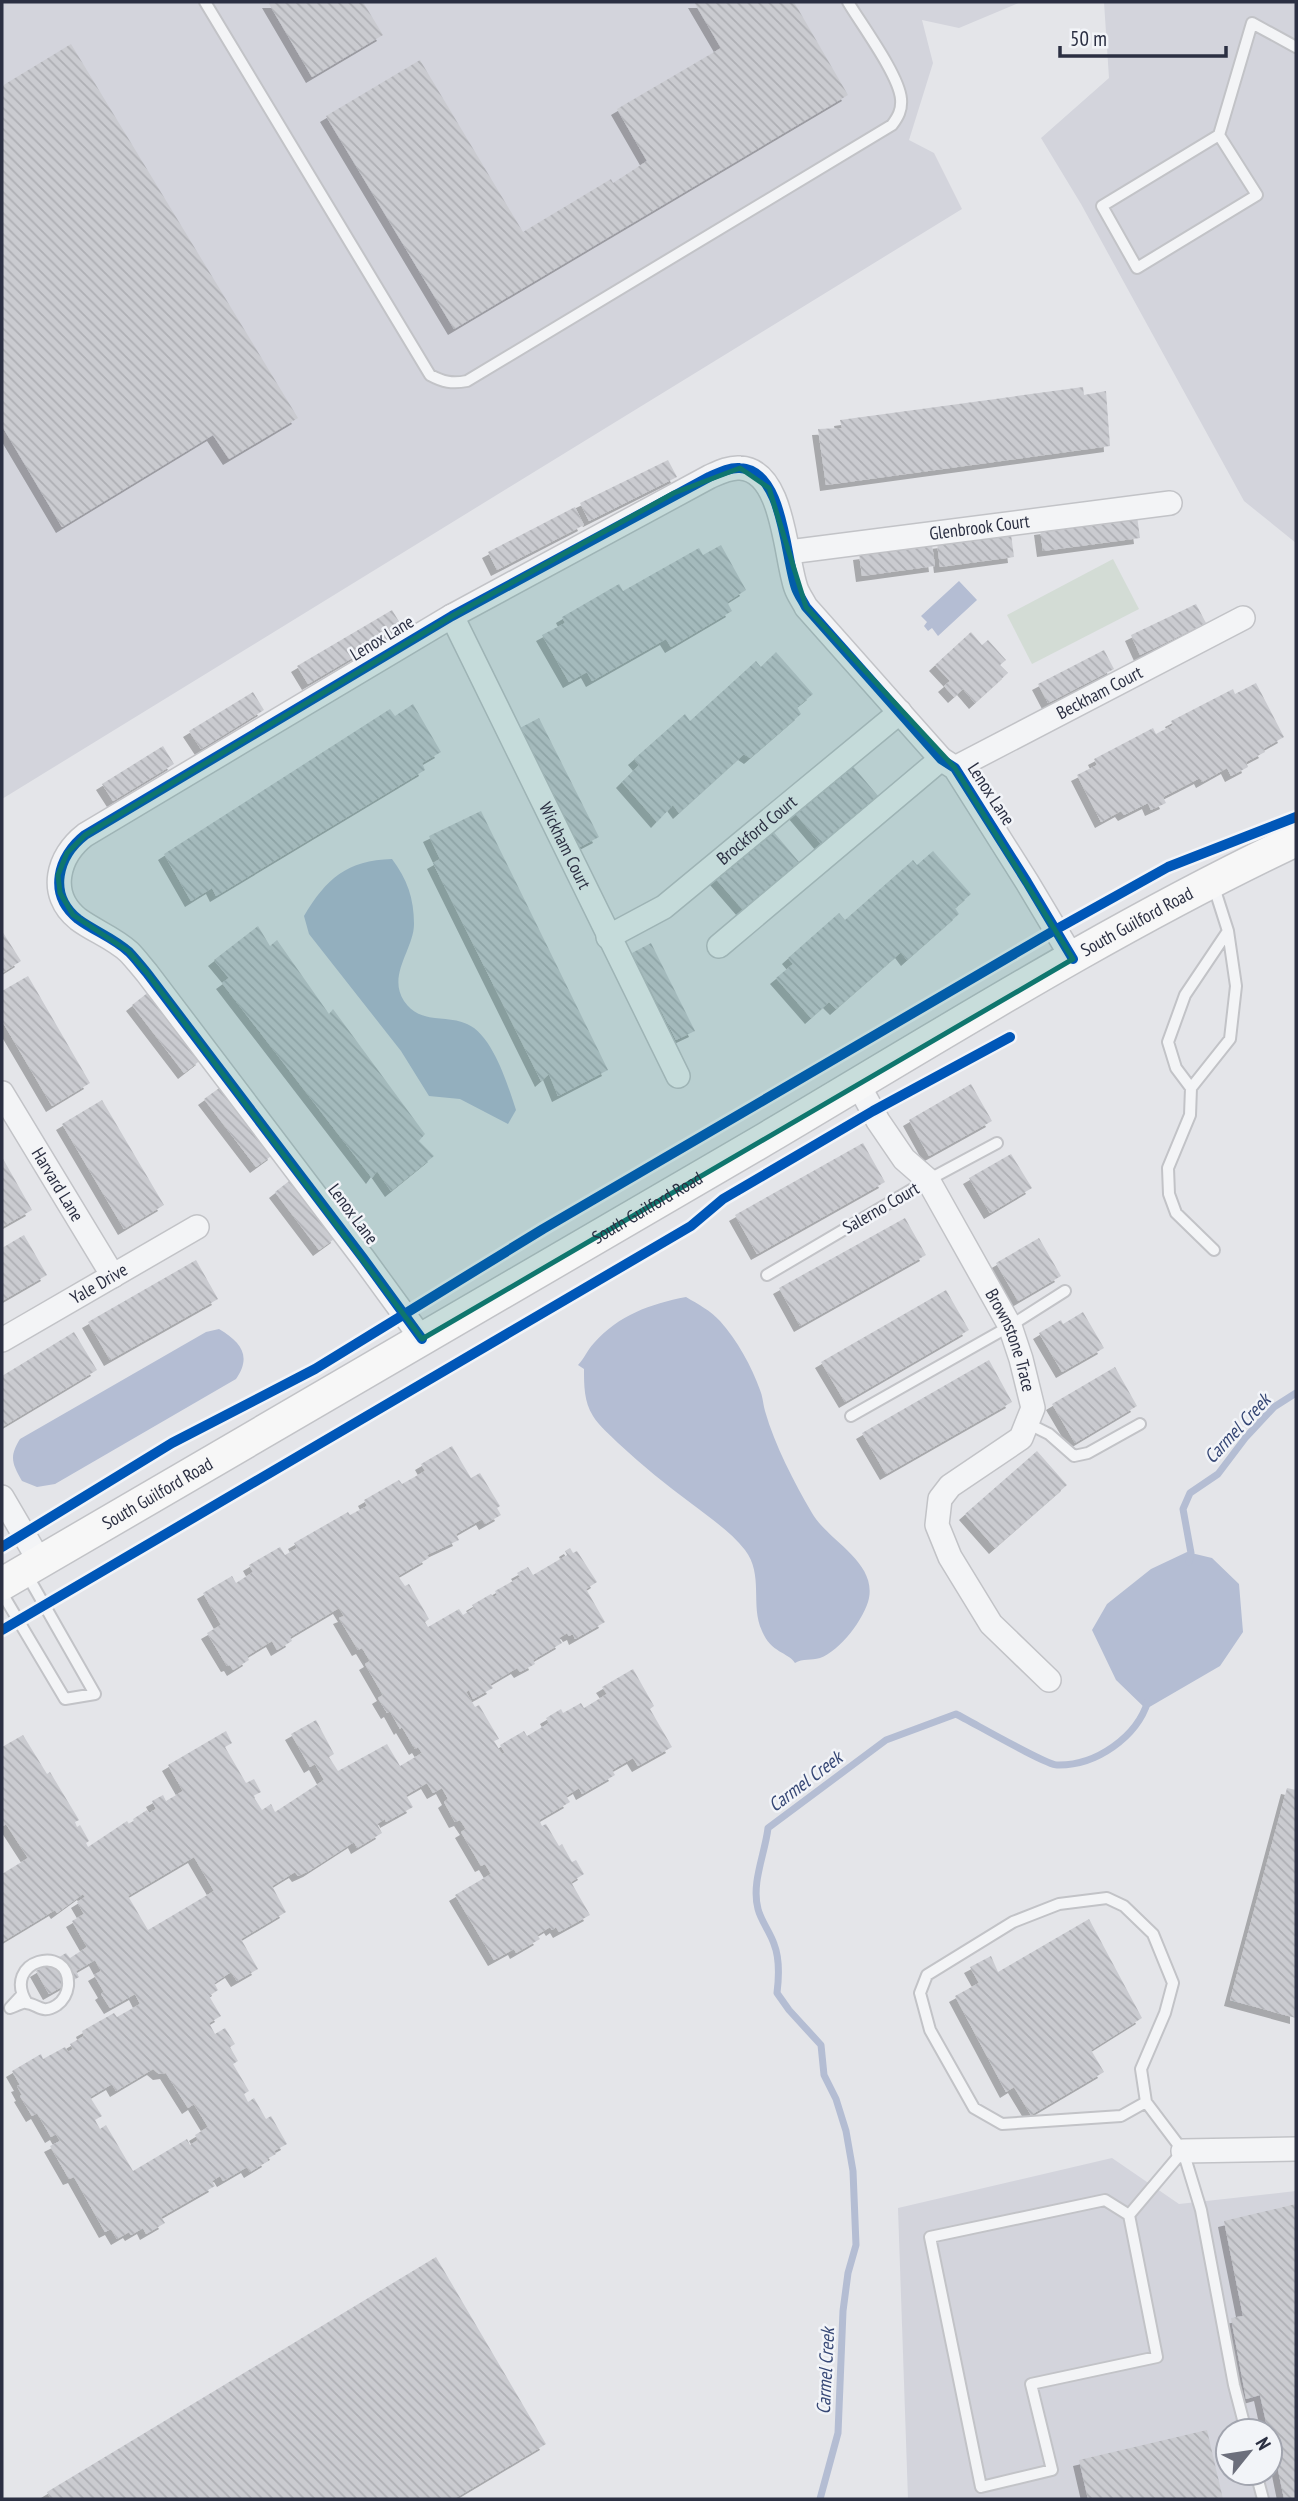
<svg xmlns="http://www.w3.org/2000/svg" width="1298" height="2501" font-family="'PT Sans Narrow',sans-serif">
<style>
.built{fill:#d3d4dc;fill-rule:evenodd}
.grass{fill:#d3dcd5}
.water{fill:#b4bdd3}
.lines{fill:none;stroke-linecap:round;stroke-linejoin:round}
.stream{stroke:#b4bdd3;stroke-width:7}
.building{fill:url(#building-back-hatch);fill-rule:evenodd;filter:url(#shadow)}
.lane-casing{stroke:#c2c3c7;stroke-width:14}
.street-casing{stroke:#c2c3c7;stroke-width:26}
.secondary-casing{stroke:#c2c3c7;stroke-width:35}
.lane{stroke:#f3f4f6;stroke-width:10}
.street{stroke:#f3f4f6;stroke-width:23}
.secondary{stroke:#f7f7f7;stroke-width:32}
.cycleway-casing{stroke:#f2f4f8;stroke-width:15}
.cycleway{stroke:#0057b8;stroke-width:10}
.marked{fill:#0f766e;fill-opacity:0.2;stroke:#0f766e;stroke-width:5;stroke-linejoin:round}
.labels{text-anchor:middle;stroke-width:5;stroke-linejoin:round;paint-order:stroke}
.street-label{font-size:18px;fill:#2b2f42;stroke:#f2f4f8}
.water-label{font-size:19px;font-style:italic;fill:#364775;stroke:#f2f4f8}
</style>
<defs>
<pattern id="building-back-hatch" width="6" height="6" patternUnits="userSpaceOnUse" patternTransform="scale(1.75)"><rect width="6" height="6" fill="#cacbd0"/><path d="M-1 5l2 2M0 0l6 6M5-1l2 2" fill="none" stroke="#aeafb4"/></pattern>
<filter id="shadow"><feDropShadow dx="-6" dy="6" stdDeviation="0" flood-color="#0004"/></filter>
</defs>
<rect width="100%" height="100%" fill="#e4e5e9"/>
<path class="built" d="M2 2H1021L959 28 922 20 933 63 909 140 934 153 962 209 2 799Z
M1104 2H1296V543L1244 501 1081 204 1041 138 1109 78Z
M1112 2158 1179 2204 1296 2191V2499H908L898 2208ZM1228 2431H1270V2473H1228Z"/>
<path class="grass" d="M1113 559 1139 609 1032 664 1007 615Z"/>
<path class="water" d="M959 581 977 600 938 636 932 628 928 631 924 626 927 622 921 616Z
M392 859C407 879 414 898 414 924 414 949 387 975 404 1001 420 1025 445 1014 467 1024 493 1035 508 1086 516 1110L508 1124 460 1099 429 1096 401 1051 309 934 304 916C326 879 347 860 392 859Z
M686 1297C698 1304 711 1311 720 1321 737 1340 752 1367 760 1390 763 1397 763 1404 765 1411 775 1446 794 1482 812 1513 827 1540 876 1561 869 1598 865 1618 840 1651 820 1658 811 1661 803 1658 795 1663 788 1652 771 1653 762 1631 750 1605 764 1575 745 1550 731 1532 710 1518 692 1504 666 1485 642 1465 618 1443 610 1435 599 1426 593 1416 584 1402 584 1385 584 1369L578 1365C585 1358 587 1350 594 1343 619 1315 650 1304 686 1297Z
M219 1329C241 1342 252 1356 236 1379L55 1484 37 1487 22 1481C12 1463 9 1457 20 1439L206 1332Z
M1187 1552 1212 1558 1239 1584 1243 1632 1220 1666 1146 1709 1116 1680 1092 1630 1107 1604 1151 1569Z"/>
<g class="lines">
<path class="stream" d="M1189 1562 1191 1553 1183 1509 1190 1493 1218 1474 1246 1437 1274 1407 1296 1393
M820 2499 838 2433 843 2311 848 2273 856 2245 853 2171 846 2131 836 2099 824 2075 821 2045 789 2010 777 1993C779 1977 780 1959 774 1944 770 1932 761 1921 758 1909 751 1883 765 1854 768 1828L886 1740 956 1714C972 1722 1046 1765 1057 1765 1096 1766 1137 1737 1148 1701"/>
</g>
<path class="building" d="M268 2H363L383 35 312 77Z
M694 2H794L848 95 454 329 326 116 420 60 523 232 611 179 613 183 647 161 617 109 721 48Z
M71 44 298 418 229 459 213 435 62 527 2 426V86Z
M1083 387 1084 395 1106 391 1110 446 826 485 818 429 842 428 840 420Z
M668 460 677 477 589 521 580 503Z
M575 507 584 525 497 570 488 552Z
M1137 516 1140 538 1043 551 1040 529Z
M1011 534 1014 557 940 567 937 543Z
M932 544 935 566 862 576 859 554Z
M721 545 746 590 727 602 732 611 671 647 666 639 592 681 587 672 569 682 542 635 565 623 562 617 619 584 623 591 699 548 703 555Z
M1196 604 1206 623 1140 655 1131 635Z
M392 610 403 628 308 684 297 666Z
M971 632 982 645 988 640 1006 660 1000 665 1008 673 975 703 963 689 954 697 944 686 950 681 935 665Z
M1104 650 1114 669 1048 703 1038 684Z
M776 652 813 694 797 707 801 714 750 758 744 754 679 813 673 805 657 822 622 782 639 765 634 759 685 714 690 721 756 661 761 667Z
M1256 683 1284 737 1263 749 1265 752 1246 762 1248 767 1231 776 1227 768 1202 782 1200 778 1163 797 1166 803 1151 810 1148 803 1124 815 1121 811 1101 822 1077 775 1097 765 1094 759 1153 728 1156 734 1173 725 1171 721 1233 689 1235 694Z
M253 692 264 710 201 749 189 731Z
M413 704 441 752 422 763 425 770 216 896 212 888 191 901 164 854 390 709 395 716Z
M539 718 599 837 578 848 518 729Z
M163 746 174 764 113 801 102 784Z
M851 764 879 797 822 845 794 812Z
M481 811 608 1070 558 1096 549 1074 541 1081 433 863 440 859 429 836Z
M772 830 799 862 743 910 716 879Z
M933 851 971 894 955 908 959 914 907 960 901 952 836 1009 829 1002 811 1018 776 978 793 964 788 958 839 913 845 920 913 860 917 865Z
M258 926 270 946 277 940 329 1014 333 1009 425 1134 419 1141 434 1156 391 1191 377 1171 372 1178 222 983 229 978 214 960Z
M2 931 21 961 2 973Z
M651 943 695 1031 676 1040 632 953Z
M28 976 90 1083 52 1106 2 1021V991Z
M150 991 202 1059 184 1073 132 1005Z
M971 1084 992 1121 929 1156 909 1120Z
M222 1086 274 1154 256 1167 204 1099Z
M102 1100 164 1205 124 1229 62 1124Z
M863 1143 885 1182 757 1254 735 1215Z
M1011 1154 1032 1188 990 1213 969 1178Z
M2 1157 32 1210 2 1227Z
M293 1178 337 1237 319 1250 275 1192Z
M905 1218 926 1255 800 1326 779 1288Z
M24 1235 47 1275 2 1301V1248Z
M1039 1238 1061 1276 1018 1301 996 1263Z
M196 1260 218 1299 110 1360 88 1322Z
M946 1290 969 1330 845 1402 821 1362Z
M1083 1312 1104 1348 1062 1372 1039 1333 1061 1320 1063 1324Z
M74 1332 97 1370 2 1427V1376Z
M989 1360 1012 1402 886 1474 862 1433Z
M1115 1367 1137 1406 1075 1443 1052 1404Z
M452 1446 471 1478 480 1473 500 1506 497 1508 501 1515 485 1524 482 1519 456 1534 459 1540 427 1555 429 1558 398 1576 405 1586 409 1584 429 1619 425 1622 428 1627 459 1609 463 1615 474 1608 472 1605 491 1594 493 1597 497 1595 495 1591 520 1577 517 1573 528 1567 533 1575 567 1555 565 1551 570 1548 573 1553 577 1551 597 1582 586 1589 605 1622 575 1639 573 1634 569 1636 567 1633 559 1638 562 1643 533 1660 535 1664 520 1672 517 1668 490 1684 493 1688 473 1699 469 1690 466 1692 475 1707 479 1705 499 1739 494 1741 502 1754 505 1753 500 1745 524 1731 527 1736 549 1723 546 1718 561 1709 563 1713 581 1703 584 1708 607 1694 602 1687 633 1669 654 1706 650 1709 672 1747 638 1766 633 1758 612 1770 615 1775 582 1794 579 1788 566 1796 570 1802 539 1820 542 1826 546 1824 559 1846 562 1844 572 1862 576 1860 584 1874 571 1882 590 1915 559 1932 556 1927 552 1930 550 1927 537 1935 540 1939 516 1953 514 1949 494 1960 455 1895 491 1874 485 1864 481 1866 461 1832 466 1829 460 1820 455 1822 444 1802 448 1799 442 1788 433 1793 427 1783 406 1795 413 1807 386 1822 385 1819 377 1824 382 1833 357 1848 354 1842 309 1871 298 1876 295 1872 272 1886 286 1912 241 1939 258 1969 237 1981 231 1972 214 1983 218 1990 209 1996 221 2016 209 2023 215 2034 225 2028 235 2044 230 2047 238 2061 233 2064 249 2091 244 2094 248 2102 254 2098 266 2119 271 2116 287 2144 274 2151 276 2154 267 2159 268 2161 250 2172 247 2167 223 2181 220 2176 212 2181 215 2186 161 2217 165 2223 146 2234 143 2228 131 2235 129 2232 117 2239 111 2229 105 2232 74 2177 69 2179 50 2146 60 2141 56 2134 51 2137 37 2113 32 2116 20 2096 22 2095 17 2086 20 2085 12 2071 41 2054 43 2059 65 2047 68 2052 73 2049 70 2044 84 2036 82 2031 114 2013 117 2017 140 2004 135 1994 110 2008 101 1994 104 1992 94 1975 101 1971 95 1960 76 1971 79 1977 49 1994 36 1971 66 1953 70 1958 87 1947 72 1921 84 1914 77 1902 85 1897 83 1894 57 1913 55 1910 2 1942V1874L28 1858 6 1824 3 1826 2 1823V1747L23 1735 47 1774 50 1772 79 1820 75 1822 77 1827 80 1825 89 1841 86 1843 88 1847 127 1821 129 1824 134 1821 133 1819 147 1810 149 1813 156 1809 152 1801 163 1795 166 1801 183 1791 168 1765 226 1731 232 1743 225 1747 246 1783 254 1779 261 1792 253 1796 262 1810 271 1804 275 1812 324 1780 315 1764 310 1767 291 1734 316 1720 334 1754 329 1757 338 1771 387 1744 400 1766 422 1753 418 1747 415 1749 402 1727 400 1729 390 1711 387 1713 378 1698 383 1695 365 1664 370 1661 362 1648 358 1650 339 1618 344 1616 339 1608 290 1637 292 1641 277 1650 272 1641 247 1656 249 1660 233 1670 230 1665 227 1666 207 1633 221 1625 203 1593 232 1576 236 1583 253 1572 249 1565 280 1547 285 1555 297 1548 294 1543 348 1512 350 1515 367 1506 364 1500 399 1480 402 1484 425 1471 421 1464ZM194 1857 214 1891 148 1930 128 1896ZM153 2069 159 2074 166 2073 188 2108 194 2104 208 2127 195 2135 198 2140 190 2145 187 2139 133 2171 106 2125 100 2129 95 2120 102 2116 90 2097 112 2084 116 2091Z
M1037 1451 1067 1485 995 1548 965 1514Z
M1287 1788 1296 1790V2018L1230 2000Z
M1089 1919 1142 2018 1091 2050 1104 2072 1031 2115 1014 2087 1006 2092 955 1996 979 1983 970 1967 991 1956 998 1972Z
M1296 2204V2499H1284L1270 2431H1268L1260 2395 1246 2399 1231 2318 1243 2316 1224 2221Z
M436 2257 546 2444 454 2499H51L47 2492Z
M1207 2430 1223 2499H1088L1079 2460Z"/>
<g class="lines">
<g class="lane-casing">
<path id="lane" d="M205 2 430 375C443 382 452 384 467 381L892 125C898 117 902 110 901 99 899 75 861 24 848 2
M1219 135 1257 195 1137 268 1102 206 1219 135 1252 23 1296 47
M1213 884 1228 931 1185 995 1168 1042 1176 1068 1191 1088 1190 1115 1168 1168 1169 1194 1176 1213 1214 1250
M1191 1088 1230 1039 1236 986 1228 931
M767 1275 928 1180 997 1143
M851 1416 1010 1326 1065 1291
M1027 1423 1049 1434 1074 1456 1088 1453 1140 1424
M2 1593 65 1699 95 1694 26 1573
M21 1996 10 2008C14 2007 22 2002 26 2003 38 2004 42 2015 57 2005 64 2000 67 1994 68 1986 71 1942 0 1960 27 2003
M1146 2102 1121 2116 1002 2124 974 2108 930 2030 920 1993 927 1975 1013 1922 1059 1904 1107 1898 1124 1906 1153 1934 1173 1983 1165 2013 1141 2069 1146 2102 1183 2151 1201 2210 1234 2385 1246 2431
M1129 2215 1105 2200 930 2237 981 2487 1052 2470 1031 2384 1157 2357 1129 2215 1183 2151
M1256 2473 1263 2499"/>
</g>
<g class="street-casing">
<g id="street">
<path id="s1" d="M789 552 1170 503"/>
<path id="s2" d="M452 616 678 1076"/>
<path id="s3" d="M955 768 1243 618"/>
<path id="s4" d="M608 937 664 907 900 712"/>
<path d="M719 946 941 759"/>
<path id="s5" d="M858 1084 878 1121 904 1159 928 1180 1010 1326 1021 1359 1033 1408 1021 1438 950 1486 940 1499 937 1525 950 1557 991 1624 1049 1680"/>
<path id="s6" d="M2 1093 113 1276"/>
<path d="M422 1339 363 1258 147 973C141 966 135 958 129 952 114 938 94 931 78 919 47 894 58 856 85 835L452 616 709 477C718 473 729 467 740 468 784 470 785 557 796 588 798 594 803 601 806 607L941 759 955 768 1027 882 1073 959"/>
<path id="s7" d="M2 1340 197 1227"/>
<path d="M2 1497 40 1562"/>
<path d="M1183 2151 1296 2149"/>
</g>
</g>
<g class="secondary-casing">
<g id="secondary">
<path id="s8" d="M2 1584C257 1436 512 1287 767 1138 941 1035 1114 926 1296 840"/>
</g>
</g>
<use href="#lane" class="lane"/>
<use href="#street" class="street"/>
<use href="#secondary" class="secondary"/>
<g class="cycleway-casing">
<path id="cycleway" d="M422 1339 363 1258 147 973C141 966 135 958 129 952 114 938 94 931 78 919 47 894 58 856 85 835L452 616 709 477C718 473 729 467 740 468 784 470 785 557 796 588 798 594 803 601 806 607L941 759 955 768 1027 882 1073 959
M2 1547 172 1443 315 1369 543 1229 1055 930 1168 867 1296 817
M2 1630 691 1226 723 1199 873 1111 1010 1037"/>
</g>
<use href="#cycleway" class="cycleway"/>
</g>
<path class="marked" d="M740 468 769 488 806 607 955 768 1073 959 422 1339 147 973 128 951 73 915 60 893 58 875 67 853 85 835 452 616 674 493Z"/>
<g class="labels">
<g class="street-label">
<text dy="6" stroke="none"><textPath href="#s1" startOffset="192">Glenbrook Court</textPath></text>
<text transform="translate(382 638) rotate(-31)" y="6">Lenox Lane</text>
<text dy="6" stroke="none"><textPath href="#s3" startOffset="163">Beckham Court</textPath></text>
<text transform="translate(991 794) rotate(57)" y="6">Lenox Lane</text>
<text dy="6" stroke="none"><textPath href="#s4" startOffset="184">Brockford Court</textPath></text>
<text dy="6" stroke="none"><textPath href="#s2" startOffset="256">Wickham Court</textPath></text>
<text dy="6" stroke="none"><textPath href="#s8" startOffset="1314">South Guilford Road</textPath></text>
<text dy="6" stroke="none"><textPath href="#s6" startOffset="107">Harvard Lane</textPath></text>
<text dy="6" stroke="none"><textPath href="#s8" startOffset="747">South Guilford Road</textPath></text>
<text transform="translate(881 1208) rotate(-30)" y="6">Salerno Court</text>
<text transform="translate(353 1214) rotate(53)" y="6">Lenox Lane</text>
<text dy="6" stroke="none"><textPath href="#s7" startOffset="112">Yale Drive</textPath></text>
<text dy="6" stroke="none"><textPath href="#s5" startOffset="301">Brownstone Trace</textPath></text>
<text dy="6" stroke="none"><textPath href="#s8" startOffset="180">South Guilford Road</textPath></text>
</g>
<g class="water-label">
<text transform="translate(1237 1428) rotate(-47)" y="7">Carmel Creek</text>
<text transform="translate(805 1781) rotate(-37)" y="7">Carmel Creek</text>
<text transform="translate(825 2371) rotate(-87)" y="7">Carmel Creek</text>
</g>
</g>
<rect width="1298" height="2501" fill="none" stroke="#2b2f42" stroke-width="7"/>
<g transform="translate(1249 2452) rotate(60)"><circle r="33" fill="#f2f4f8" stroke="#a2a5af" stroke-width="2"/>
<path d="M0-5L12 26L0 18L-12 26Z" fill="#6c6f7c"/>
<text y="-10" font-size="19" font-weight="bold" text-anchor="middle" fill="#2b2f42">N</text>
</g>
<path d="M1060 46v10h166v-10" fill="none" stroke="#2b2f42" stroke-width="3.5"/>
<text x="1070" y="46" font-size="21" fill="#2b2f42" stroke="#f2f4f8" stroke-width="5" paint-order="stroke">50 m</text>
</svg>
